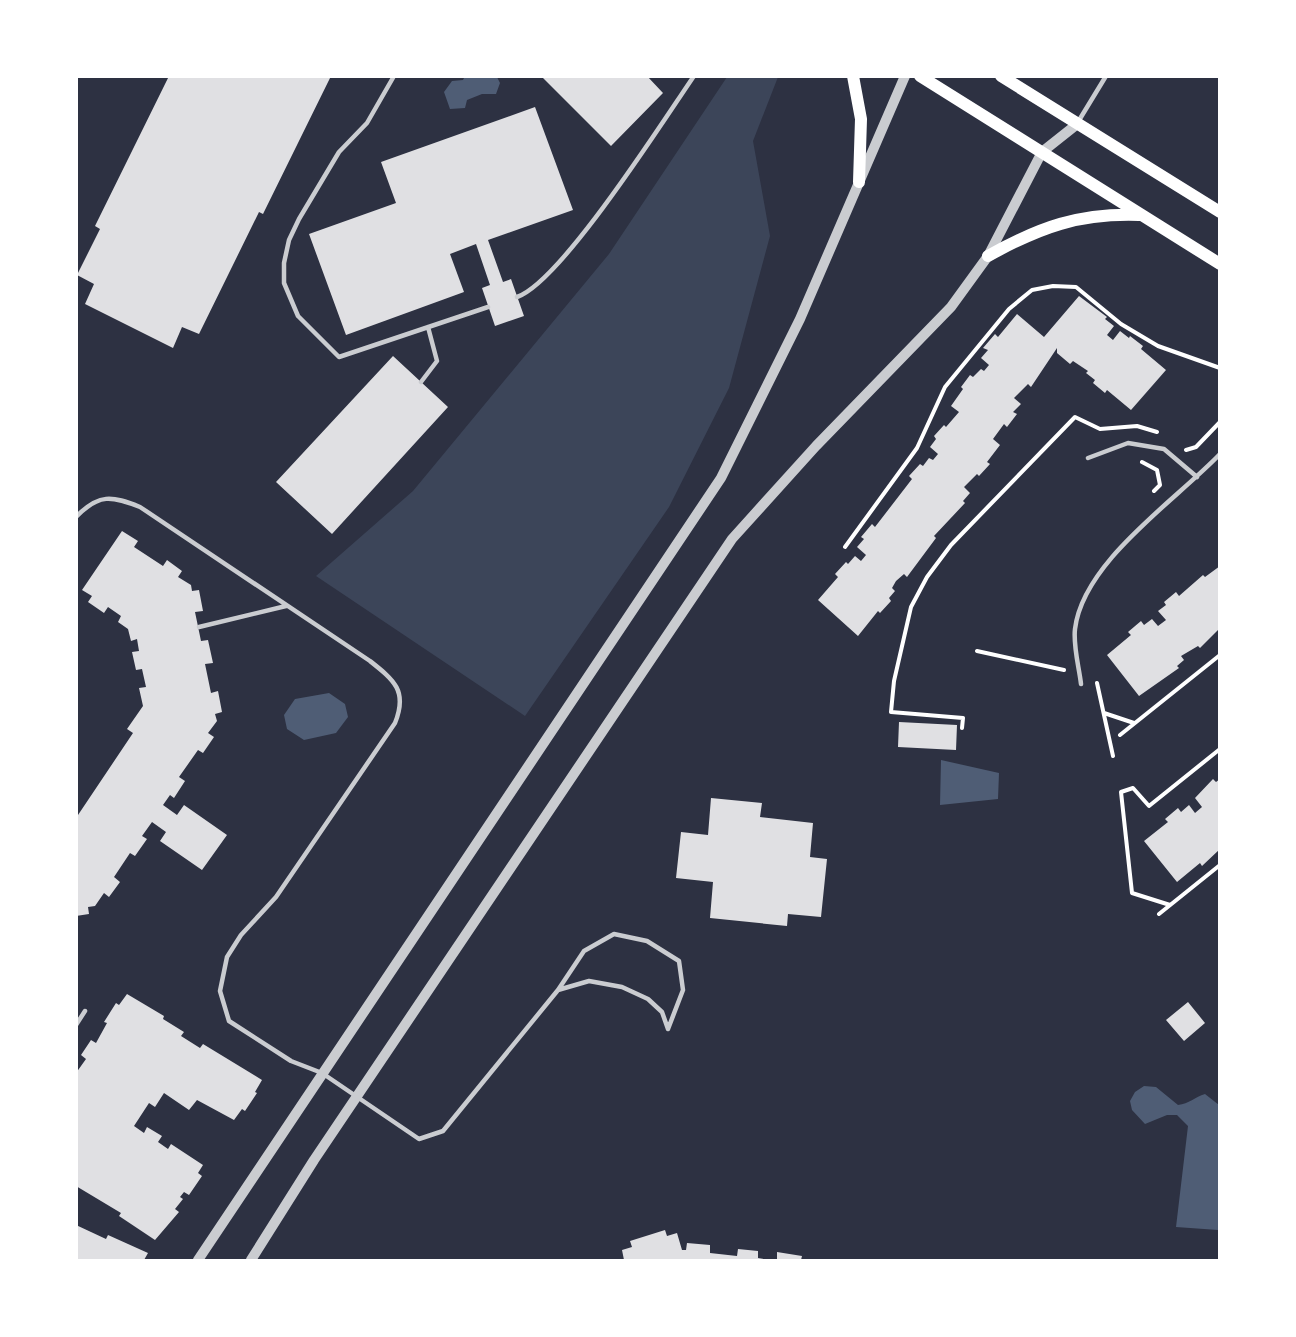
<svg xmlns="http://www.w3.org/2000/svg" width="1296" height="1337" font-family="'Varela Round',sans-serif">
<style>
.green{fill:#3c4559}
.water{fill:#4f5d75}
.building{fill:#e0e0e3}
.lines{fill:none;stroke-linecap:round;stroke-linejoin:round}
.path{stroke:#fff;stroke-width:4}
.service{stroke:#caccd0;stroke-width:4.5}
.tertiary{stroke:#caccd0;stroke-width:10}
.secondary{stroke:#fff;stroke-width:12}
</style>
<rect width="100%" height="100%" fill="#2d3142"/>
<path class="green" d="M727 77H778L753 141 770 236 729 388 669 507 525 716 316 576 413 491 609 254Z"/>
<path class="water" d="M465 76 497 77 500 83 496 94H482L467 100 465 108 450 109 444 92 452 81 463 80Z
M329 693 345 704 348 717 336 733 304 740 287 729 284 715 295 699Z
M941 760 999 773 998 799 940 805Z
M1144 1086 1156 1087 1178 1105C1189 1104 1195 1097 1205 1094L1219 1105 1218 1230 1176 1227 1188 1126 1177 1115H1167L1145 1124 1132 1110 1130 1101 1135 1092Z"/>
<path class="building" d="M169 76H331L263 214 259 212 199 334 182 327 173 348 85 304 94 284 77 275 100 229 95 226Z
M541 76H647L663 93 611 146Z
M535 107 573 210 488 240 503 282 511 279 524 316 495 326 482 288 490 285 476 244 450 254 464 292 346 335 309 234 396 203 381 162Z
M1079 296 1107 317 1105 319 1114 326 1107 335 1113 340 1120 331 1129 338 1130 336 1143 346 1141 349 1166 370 1131 410 1107 390 1105 393 1093 383 1095 380 1086 373 1088 371 1073 361 1070 364 1057 353V348L1031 387 1028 384 1014 398 1021 404 1013 412 1017 414 1007 427 1004 424 993 439 1000 445 987 462 990 464 979 476 977 474 964 487 970 493 963 501 965 503 934 536 936 538 907 577 904 574 896 581 892 588 895 591 889 598 891 601 880 613 878 611 858 636 818 600 838 577 835 574 846 562 848 564 855 556 861 561 866 555 857 547 864 539 861 537 872 524 875 527 912 479 909 476 920 464 923 466 929 458 933 460 938 454 930 447 936 439 934 436 944 425 946 427 959 412 951 406 963 389 961 387 970 375 973 377 981 369 984 371 989 365 981 358 988 350 983 348 995 334 998 337 1017 314 1044 337Z
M393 356 448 407 332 534 276 482Z
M122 531 138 541 134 547 163 566 167 560 182 571 178 577 191 585 192 591 199 590 203 611 195 612 201 641 208 640 213 663 205 664 211 693 218 691 222 712 215 714 217 721 208 733 214 737 203 753 198 750 179 777 185 781 174 798 170 795 163 805 177 815 184 805 227 835 202 870 160 841 166 832 152 822 142 836 147 839 135 856 130 853 114 877 120 882 109 897 104 893 95 906 88 907 89 914 76 916V818L133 733 127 729 143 706 139 688 146 687 142 669 136 670 132 652 139 651 137 639 131 641 128 629 118 622 121 616 108 607 104 613 88 602 92 596 82 590Z
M1220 566V628L1200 648 1198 646 1181 656 1184 660 1177 666 1179 668 1139 696 1107 655 1131 635 1128 632 1141 621 1144 625 1152 619 1158 626 1166 620 1158 611 1166 605 1164 602 1176 592 1179 596 1203 575 1205 577Z
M899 722 957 725 956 750 898 747Z
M1213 779 1216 782 1220 779V849L1202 866 1200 863 1177 882 1144 841 1168 822 1165 819 1178 808 1181 812 1189 805 1195 813 1202 807 1195 798Z
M711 798 762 803 760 817 813 823 810 857 827 859 821 917 788 914 787 926 710 918 713 882 676 878 681 832 708 835Z
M127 994 164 1016 163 1019 184 1032 181 1036 200 1048 203 1044 262 1080 255 1092 257 1093 245 1111 242 1109 234 1120 197 1100 189 1110 164 1093 155 1107 149 1103 134 1126 144 1133 147 1127 162 1136 158 1142 168 1149 171 1144 203 1165 198 1173 202 1176 189 1195 184 1192 180 1197 183 1199 175 1209 179 1212 155 1240 119 1216 121 1213 76 1186V1073L86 1059 81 1055 91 1040 96 1043 107 1023 104 1022 116 1003 119 1005Z
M1188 1002 1205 1023 1184 1041 1166 1020Z
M76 1225 106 1239 108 1235 148 1253 144 1260H76Z
M665 1230 667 1236 677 1233 682 1250H686L687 1243 710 1245V1253L737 1256 738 1249 758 1251V1258L770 1260H624L622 1250 632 1247 630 1241Z
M777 1252 802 1256 801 1260H777Z"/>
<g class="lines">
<path class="path" d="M1186 450 1196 447 1220 422
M1142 462 1157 470 1160 485 1154 491
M845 547 917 448 945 387 1009 309 1032 290 1053 286 1076 287 1121 324 1158 346 1220 368
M977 651 1064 670
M1097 683 1113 756
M1104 713 1134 723
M962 728 963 718 891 712 894 681 911 607 927 577 951 545 1075 417 1100 429 1137 426 1157 432
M1120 735 1220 655
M1170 905 1132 893 1121 792 1133 788 1149 806 1220 749
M1159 914 1220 865"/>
<path class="service" d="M394 76 367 123 339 152 299 219 289 240 284 263V283L298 316 339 357 488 307
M1078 122 1106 76
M517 297C561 282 663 121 694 76
M421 382 437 361 428 327
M1088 458 1128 443 1164 449 1197 477
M76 517C99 493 112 496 140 507L370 661C394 680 408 691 395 723L276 897 241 935 227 957 220 991 229 1021 291 1061 322 1073 419 1139 443 1131 558 990 584 951 614 934 647 941 679 961 683 990 668 1029
M199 627 286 606
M1081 684C1079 667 1073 646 1075 629 1083 562 1175 501 1220 454
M558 990 589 981 622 987 648 999 662 1012 668 1029
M76 1025 85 1011"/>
<path class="tertiary" d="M198 1260 721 478 800 319 905 76
M251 1260 314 1160 732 539 816 446 951 307 988 256 1042 152 1076 125"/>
<path class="secondary" d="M853 76 861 119 859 182
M920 76 1220 264
M1001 76 1220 212
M988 256C1040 227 1079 213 1139 215"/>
</g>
<rect width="1296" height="1337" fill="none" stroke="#ffffff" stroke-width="156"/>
</svg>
